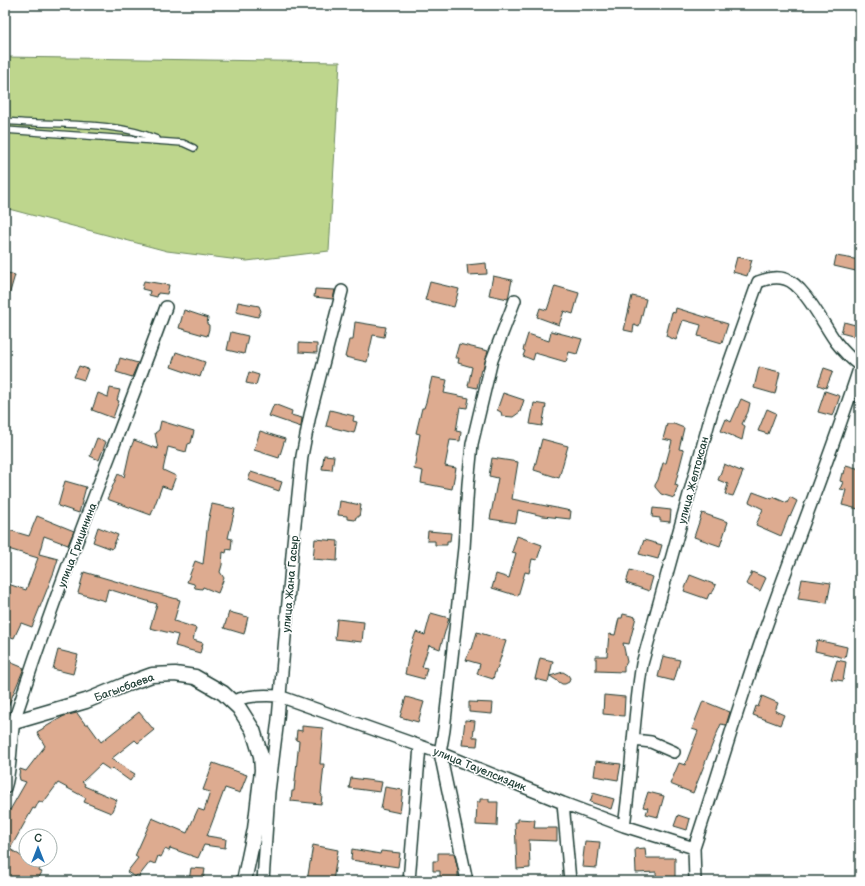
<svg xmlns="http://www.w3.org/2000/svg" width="865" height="886" font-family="'Balsamiq Sans',sans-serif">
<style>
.green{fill:#bed68d;stroke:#6e8a60}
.building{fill:#ddab90;stroke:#1f3d34}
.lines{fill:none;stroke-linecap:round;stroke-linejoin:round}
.service-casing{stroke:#1f3d34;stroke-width:8}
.minor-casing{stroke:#1f3d34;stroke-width:14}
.tertiary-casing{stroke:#1f3d34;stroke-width:17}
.service{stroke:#fff;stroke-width:5.5}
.minor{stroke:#fff;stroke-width:11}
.tertiary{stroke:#fff;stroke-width:14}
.labels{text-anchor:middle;stroke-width:3;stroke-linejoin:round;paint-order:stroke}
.street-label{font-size:11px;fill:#1f3d34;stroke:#fff}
</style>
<rect width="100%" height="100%" fill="#fff"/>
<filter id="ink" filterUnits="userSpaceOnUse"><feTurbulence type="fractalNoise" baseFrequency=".025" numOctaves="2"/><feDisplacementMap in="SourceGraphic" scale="8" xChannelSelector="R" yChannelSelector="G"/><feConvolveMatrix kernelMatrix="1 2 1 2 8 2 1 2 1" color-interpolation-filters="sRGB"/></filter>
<g filter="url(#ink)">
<path class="green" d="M5 57 340 62 329 251 247 261 167 251 5 208Z"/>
<path class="building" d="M836 256 860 260V272L834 266Z
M737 257 752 260 747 276 733 272Z
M486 263 487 274 468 275 467 265Z
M5 272 15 275 7 302 5 301Z
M493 276 512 280 508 299 489 295Z
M144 281 169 285 167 294 158 293 157 297 149 295 150 291 142 289Z
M430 282 459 289 454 307 425 300Z
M555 286 579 293 573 314 564 311 559 325 537 317 540 308 547 310Z
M315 289 335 290 333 299 314 297Z
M632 296 646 299 639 327 634 325 633 332 624 330Z
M238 302 259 306 261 311 258 317 236 312Z
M676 308 728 324 722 343 698 336 701 325 683 320 676 340 666 336 672 312 675 313Z
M184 310 208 318 207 324 209 325V329L207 336 179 328Z
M355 322 386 327 384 337 373 335 367 362 345 357 349 340H353Z
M844 322 859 326 856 337 841 333Z
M551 331 582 339 577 354 569 352 566 362 535 353 533 360 523 356 525 351 523 350 528 334 549 341Z
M231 332 248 336 244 354 227 350Z
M299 343 317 344V353L299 352Z
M459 344 488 351 483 369H481L477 388 468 386 472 367 458 363 459 358H455Z
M176 352 205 362 200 377 171 367Z
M120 358 138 363 132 377 116 372Z
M79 366 88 369 84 380 74 377Z
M759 367 780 372 775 394 754 388Z
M824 368 833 371 826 388 818 385Z
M249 372 259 375 256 385 246 383Z
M432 377 447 380 444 393 469 398 467 408 460 407 456 431 461 432 460 441 450 440 445 466 456 468 452 489 421 483 423 471 414 469 420 434 416 433 422 408H424L426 402Z
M110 388 120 390 117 400 119 401 113 418 92 410 98 393 108 397Z
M825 391 840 396 833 416 818 412Z
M503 393 524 400 520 412 513 417 502 416 501 412 497 410Z
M741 399 750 403 748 412 742 424 745 426 742 440 721 431 726 419 731 422Z
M534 403 546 405 542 426 530 424Z
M274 404 292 411 291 415 302 418 301 427 269 416Z
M767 409 776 413 768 434 758 431Z
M330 410 354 416 353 421 357 422 354 433 326 426Z
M161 421 194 431 191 443 188 444 186 452 168 447 163 470 176 476 171 489 162 486 151 515 107 499 118 474 124 477 130 450 134 440 158 449 155 433 159 430Z
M667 424H674L684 428 679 449 684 450 675 485 678 486 674 498 661 494 655 487V485L658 480 663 463H666L672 441 663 439Z
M260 431 285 439 279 458 254 450Z
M97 438 106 442 99 460 90 456Z
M542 439 568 446 559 478 534 470Z
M324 455 334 456 332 470 322 469Z
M492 458 518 462 512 499 571 511 570 519 543 516 518 510 516 523 490 519 498 478 489 476Z
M724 464 743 472 733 496 725 494 728 484 718 480Z
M846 465 860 469V500L858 509 842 505 846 490 840 489 843 482 840 481 842 473 844 474Z
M251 472 282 482 279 491 248 480Z
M65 481 86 487 79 513 58 506Z
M753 492 772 499 773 497 787 503 790 497 797 501 790 517 789 516 781 536 756 525 763 509 749 502Z
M340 501 361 505 359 517H356L355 520 347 519V516L338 515Z
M212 504 235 509 228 538 232 539 231 550 227 549 226 553 223 552 222 565 220 572 224 578 218 593 203 587 202 589 195 588 194 584 187 582 195 561 203 564 208 522Z
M653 508 671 510 670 522 660 521V518L652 517Z
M702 513 728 522 720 546 694 537Z
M37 516 74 531 68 545 44 536 39 554 58 559 54 572 32 627 21 623 14 638 5 635V583L26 590 38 558 5 548V529L29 536Z
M98 527 118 535 112 549 93 542Z
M428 531 451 533 450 541H447V545H435V541H427Z
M517 536 542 545 537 560 532 559 529 573 525 572 518 596 492 588 496 574 509 578 516 553 512 552Z
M315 539 338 541 337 561 313 559Z
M644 540 662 545 658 559 639 554Z
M630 570 653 577 649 591 626 583Z
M84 572 180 600 174 621 196 628 193 640 203 643 200 653 175 646 178 635 150 628 157 604 108 589 105 601 78 593Z
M752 572 766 578 760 591 746 584Z
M690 575 716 585 714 590 712 593 709 594 707 599 684 591Z
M802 579 831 583 827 603 798 599Z
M229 612 248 617 244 634 224 628Z
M431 613 449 618 440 649 429 645 422 667 427 668 424 679 405 674 410 649 416 632 425 635Z
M623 614 636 617 629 644 623 643 627 662 624 667V672L596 671V656H607L609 634 615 635 619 618H622Z
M337 619 364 622 362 642 335 639Z
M477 632 506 641 497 669H496L493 679 477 674 480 664 466 660 470 649H472Z
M817 640 847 647 845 658 815 651Z
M58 650 78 655 73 674 53 669Z
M663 656 680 660 674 681 658 677Z
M540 658 553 661 548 682 535 679Z
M5 660 24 668 5 714Z
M837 660 846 662 843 681 831 679Z
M563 672 568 675 570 678 569 682 565 684H562L550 676Z
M604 695 625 697 624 716 603 714Z
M762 696 778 703 775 711 784 715 780 725 753 715 756 706 758 707Z
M406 697 424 702 418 722 400 717Z
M703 701 730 712 726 725 721 724 715 738 693 793 670 784 679 763 685 765 698 731 692 729Z
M469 702 493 703 492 714 469 712Z
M139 712 154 730 138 743 135 740 111 759 135 774 130 781 112 768 110 770 101 764 82 782 85 784 84 786 117 800 111 813 84 802 86 798 58 783 43 803 39 801 35 809 33 808 10 849 24 858V859L40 868 39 871 42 872 37 881H19L12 877 9 881H5V814L8 809 10 810 26 782 20 780 19 775 20 769 26 771 45 746 37 732 64 716 77 713 85 724H88L101 742Z
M465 720 475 721 473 737H478L477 746 462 745Z
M302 726 323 728 320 764H324L321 794 322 795 321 804 291 801 292 791H294L299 741 296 740 297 730 302 731Z
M596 761 621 764 618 780 594 776Z
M213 763 247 775 240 793 225 788 207 836 226 839 225 848 204 845 198 858 170 848 169 851 165 849 161 857 158 856 155 864 150 862 139 876 137 875 135 877 127 872 138 858 135 856 152 818 187 833 198 809 204 811 210 792 203 790Z
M351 778 382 782 380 792 349 788Z
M385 787 403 790 400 813 381 809Z
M648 792 664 796 658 817 646 814 648 808 643 807Z
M593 793 614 799 611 809 590 802Z
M480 799H489V802H498L497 826 476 825 477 802H480Z
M678 815 690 819 687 830 674 826Z
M518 819 535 820 534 828H557V841L529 840 530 868 517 869 515 822H518Z
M585 841 600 842 597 868 582 867Z
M313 845 338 850 333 881H307Z
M645 848 646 858H675V879H656V872L636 873 635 849Z
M352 849 380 854 381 851 400 853 398 867 351 860Z
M438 853H454L458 870V879H440V871H433V861H438Z
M191 868 205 869 203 881H189Z"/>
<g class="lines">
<g class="service-casing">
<path id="service" d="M5 121C53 126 113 120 157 139
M5 130 183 143 194 148"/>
</g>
<g class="minor-casing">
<path id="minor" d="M233 701C248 695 263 695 279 696L440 753 563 803 624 826 694 848 695 881
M634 740 651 742 674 752
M5 788C12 767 10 743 14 722 17 710 22 699 25 687 67 559 120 434 166 307
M563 803 570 881
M624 826C632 772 633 718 642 664L713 408 758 282C767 279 775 276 785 279 804 284 824 326 836 342 843 351 851 359 860 366 832 452 798 536 768 621 741 696 719 773 694 848
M263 881 269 792 278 719 293 543 302 456 310 415 342 291
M409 881 420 746
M467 881 440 753 444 730 464 548 468 484 472 444 492 360 515 300"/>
</g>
<g class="tertiary-casing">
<path id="tertiary" d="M5 723 14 722 86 701 127 684 152 675 175 674 195 677 223 693 239 708 253 730 261 756 262 770 255 829 244 881"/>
</g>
<use href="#service" class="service"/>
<use href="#minor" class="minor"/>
<use href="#tertiary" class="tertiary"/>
</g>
</g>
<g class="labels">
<g class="street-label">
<text transform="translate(693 480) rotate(-75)" y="4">улица Желтоксан</text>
<text transform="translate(77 545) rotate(-69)" y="4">улица Грицинина</text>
<text transform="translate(290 584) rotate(-85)" y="4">улица Жана Гасыр</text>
<text transform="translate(124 687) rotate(-20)" y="4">Багысбаева</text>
<text transform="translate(480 769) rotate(22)" y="4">улица Тауелсиздик</text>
</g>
</g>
<rect width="865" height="886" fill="none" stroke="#fff" stroke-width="20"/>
<rect x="10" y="10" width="845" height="866" fill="none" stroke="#1f3d34" stroke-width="1.5" filter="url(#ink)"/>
<g transform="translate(38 848)"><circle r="19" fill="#ffffff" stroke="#a5b1ae"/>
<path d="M0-3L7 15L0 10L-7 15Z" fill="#1f6fb2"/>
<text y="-6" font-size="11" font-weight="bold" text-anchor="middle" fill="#1f3d34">С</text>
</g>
</svg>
